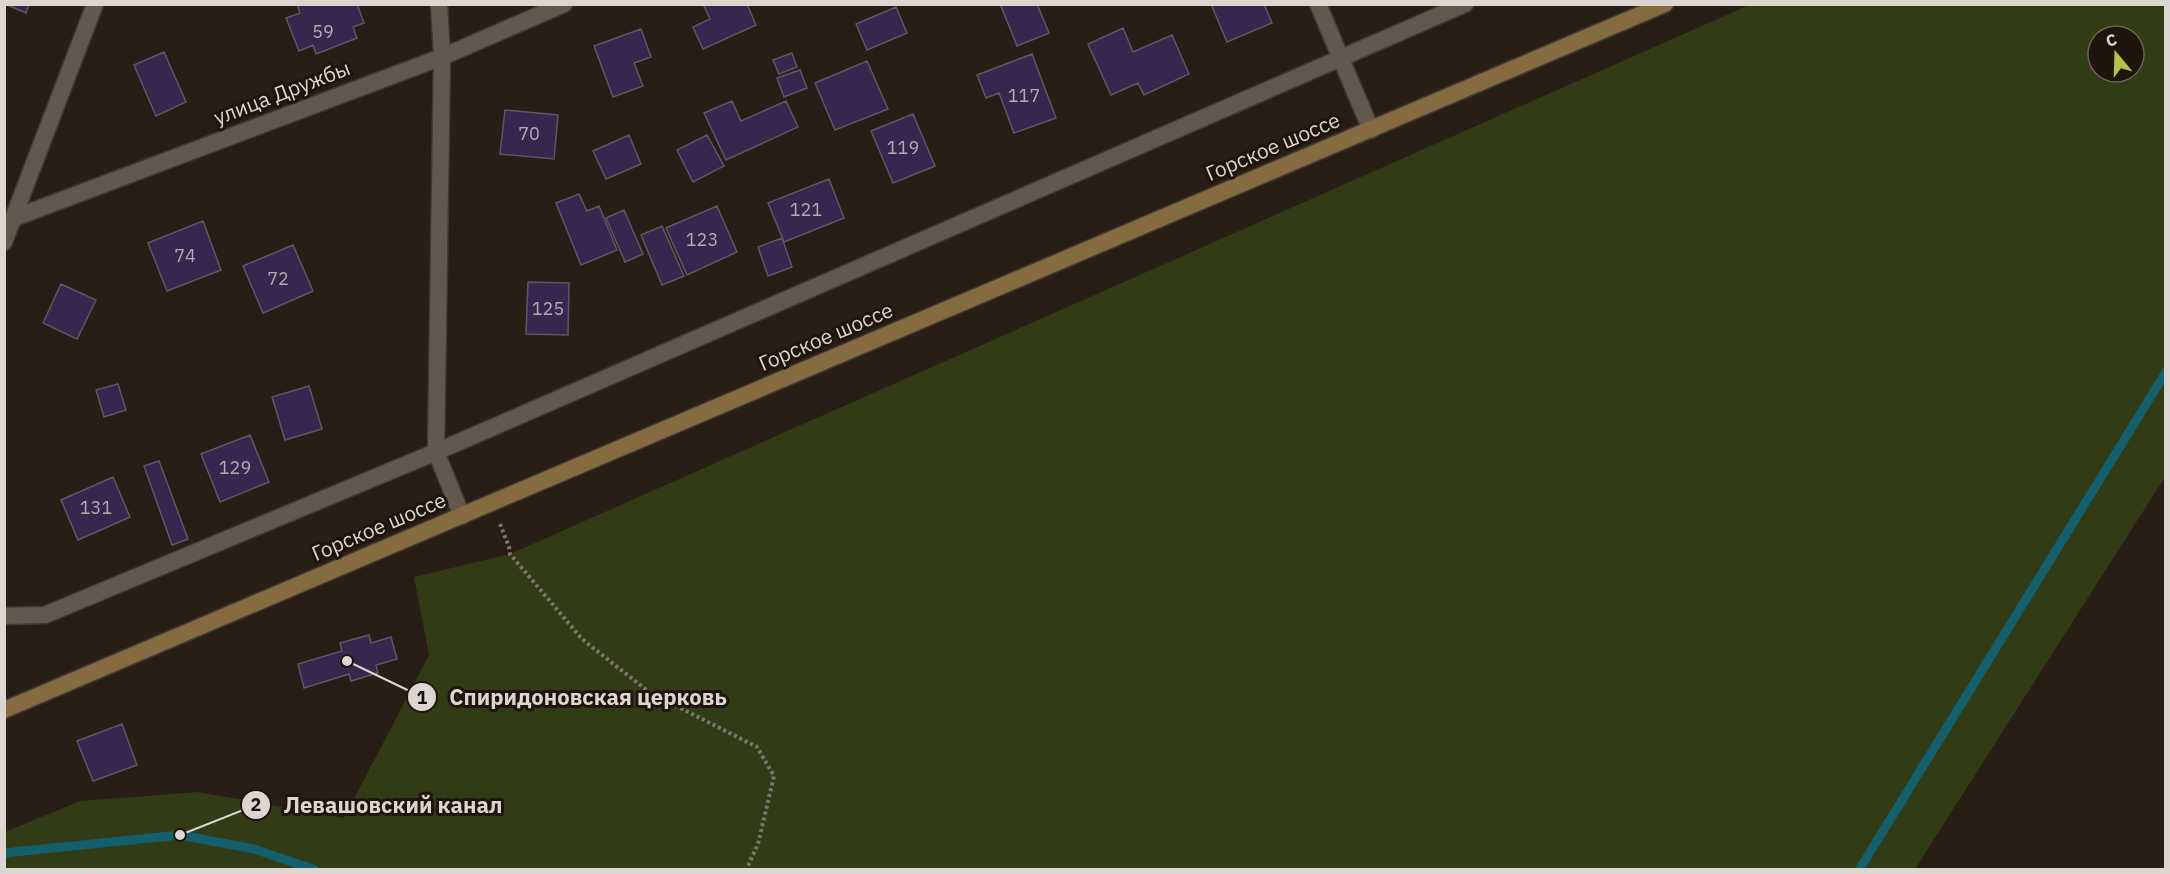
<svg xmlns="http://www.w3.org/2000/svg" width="2170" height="874" font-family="'IBM Plex Sans',sans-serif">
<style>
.green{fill:#313b16;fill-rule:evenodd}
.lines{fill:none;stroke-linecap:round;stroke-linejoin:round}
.stream{stroke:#145f6c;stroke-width:9}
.building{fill:#37274f;stroke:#5c5765;stroke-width:1.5}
.service-casing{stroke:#423934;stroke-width:19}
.minor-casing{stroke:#423934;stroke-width:19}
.secondary-casing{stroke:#423934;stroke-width:19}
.path{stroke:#7e766e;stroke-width:4;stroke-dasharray:3 3;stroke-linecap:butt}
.service{stroke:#63584d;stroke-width:16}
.minor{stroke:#63584d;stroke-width:16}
.secondary{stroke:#856b40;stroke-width:16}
.labels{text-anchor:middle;stroke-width:6;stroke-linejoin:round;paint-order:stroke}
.number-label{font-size:18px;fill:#b4aab0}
.street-label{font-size:21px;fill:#ddd6d0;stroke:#1f150c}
.leader{fill:none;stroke:#ddd6d0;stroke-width:2}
.callout-dot{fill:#ddd6d0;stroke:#1f150c;stroke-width:2}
.mark-label{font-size:18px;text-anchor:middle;font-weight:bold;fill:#111}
.callout-label{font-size:22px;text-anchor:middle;font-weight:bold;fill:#ddd6d0;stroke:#1f150c;stroke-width:6;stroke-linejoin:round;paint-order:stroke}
</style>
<rect width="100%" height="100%" fill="#281e15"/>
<path class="green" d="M1749 5H2165V477L1915 869H5V832L80 801 198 792 344 818 429 655 414 577 510 554ZM2098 36H2134V72H2098Z"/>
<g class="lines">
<path class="stream" d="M4 853 180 835 254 849 315 870
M1859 870 2166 372"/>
</g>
<path class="building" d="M5 4H29L26 13Z
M297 4H357L364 23 353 27 357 38 316 54 313 45 299 51 286 18 300 13Z
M703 4H747L756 25 703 49 693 27 710 19Z
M1005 4H1037L1049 33 1017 46 1001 6Z
M1211 4H1264L1272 23 1227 42Z
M896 7 907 33 867 50 856 24Z
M1123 28 1133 52 1172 35 1189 74 1144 95 1138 83 1111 95 1088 44Z
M641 29 651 57 634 63 643 86 613 97 594 46Z
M164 52 186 102 156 116 134 65Z
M792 53 797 67 779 74 773 60Z
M1032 54 1056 118 1014 133 999 93 986 98 977 75Z
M867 61 888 109 835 130 815 83Z
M800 70 807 88 784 97 777 78Z
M732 101 741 121 786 101 798 127 726 160 704 113Z
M505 110 558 115 554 159 500 154Z
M913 114 935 166 893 183 871 131Z
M629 135 641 164 606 179 593 151Z
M707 135 724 166 693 182 677 150Z
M829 179 844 218 784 242 768 203Z
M579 194 587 211 599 206 617 250 581 265 556 203Z
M717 206 737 252 687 275 666 228Z
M624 210 643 254 625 262 606 218Z
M203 221 221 270 167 291 148 243Z
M662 226 684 276 662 285 641 235Z
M782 238 792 267 768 276 758 247Z
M293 245 313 291 263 313 243 266Z
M528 282 569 283 568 335 526 334Z
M61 284 96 300 77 339 43 323Z
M118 384 126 410 104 417 96 390Z
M309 386 322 429 285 440 272 397Z
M250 435 269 482 220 502 201 454Z
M159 461 188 539 172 545 144 466Z
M113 477 130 517 78 540 61 500Z
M369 635 371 643 391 637 397 659 376 665 378 673 351 681 349 674 304 688 298 664 342 651 340 643Z
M122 724 137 765 93 781 77 741Z"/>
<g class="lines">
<g class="service-casing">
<path id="service" d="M4 616 45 615 436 452 1465 4"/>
</g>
<g class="minor-casing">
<path id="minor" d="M439 4 442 57 436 452 462 516
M1318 4 1371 130
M14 218 442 57 564 4
M4 242 95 4"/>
</g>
<g class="secondary-casing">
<path id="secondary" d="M4 710 1665 4"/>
</g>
<path class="path" d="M500 524 509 547 510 554 582 639 649 692 757 747 774 776 758 844 746 870"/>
<use href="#service" class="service"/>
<use href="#minor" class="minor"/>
<use href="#secondary" class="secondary"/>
</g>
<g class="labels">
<g class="number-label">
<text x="323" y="38">59</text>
<text x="1024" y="102">117</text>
<text x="529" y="140">70</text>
<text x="903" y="154">119</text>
<text x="806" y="216">121</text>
<text x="702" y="246">123</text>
<text x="185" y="262">74</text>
<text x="278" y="285">72</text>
<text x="548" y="315">125</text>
<text x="235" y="474">129</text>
<text x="96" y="514">131</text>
</g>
<g class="street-label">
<text transform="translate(282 93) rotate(-21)" y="7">улица Дружбы</text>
<text transform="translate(1273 147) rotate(-23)" y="7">Горское шоссе</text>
<text transform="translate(826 337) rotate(-23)" y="7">Горское шоссе</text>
<text transform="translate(379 527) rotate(-23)" y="7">Горское шоссе</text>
</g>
</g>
<path class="leader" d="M347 661L422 697M180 835L256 805"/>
<g class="callout-dot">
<circle cx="347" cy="661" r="6"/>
<circle cx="180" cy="835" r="6"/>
<circle cx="422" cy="697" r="15"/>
<circle cx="256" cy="805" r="15"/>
</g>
<g class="mark-label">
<text x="422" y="704">1</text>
<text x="256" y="811">2</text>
</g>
<g class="callout-label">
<text x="588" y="705">Спиридоновская церковь</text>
<text x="393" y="813">Левашовский канал</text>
</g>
<rect width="2170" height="874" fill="none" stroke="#ddd6d0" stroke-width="12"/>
<g transform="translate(2116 54) rotate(341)"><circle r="28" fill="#1f150c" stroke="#6b625a" stroke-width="1.5"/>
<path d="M0-4.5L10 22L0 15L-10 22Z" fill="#b5c249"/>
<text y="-9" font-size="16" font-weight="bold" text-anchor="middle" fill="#ddd6d0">С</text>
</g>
</svg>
